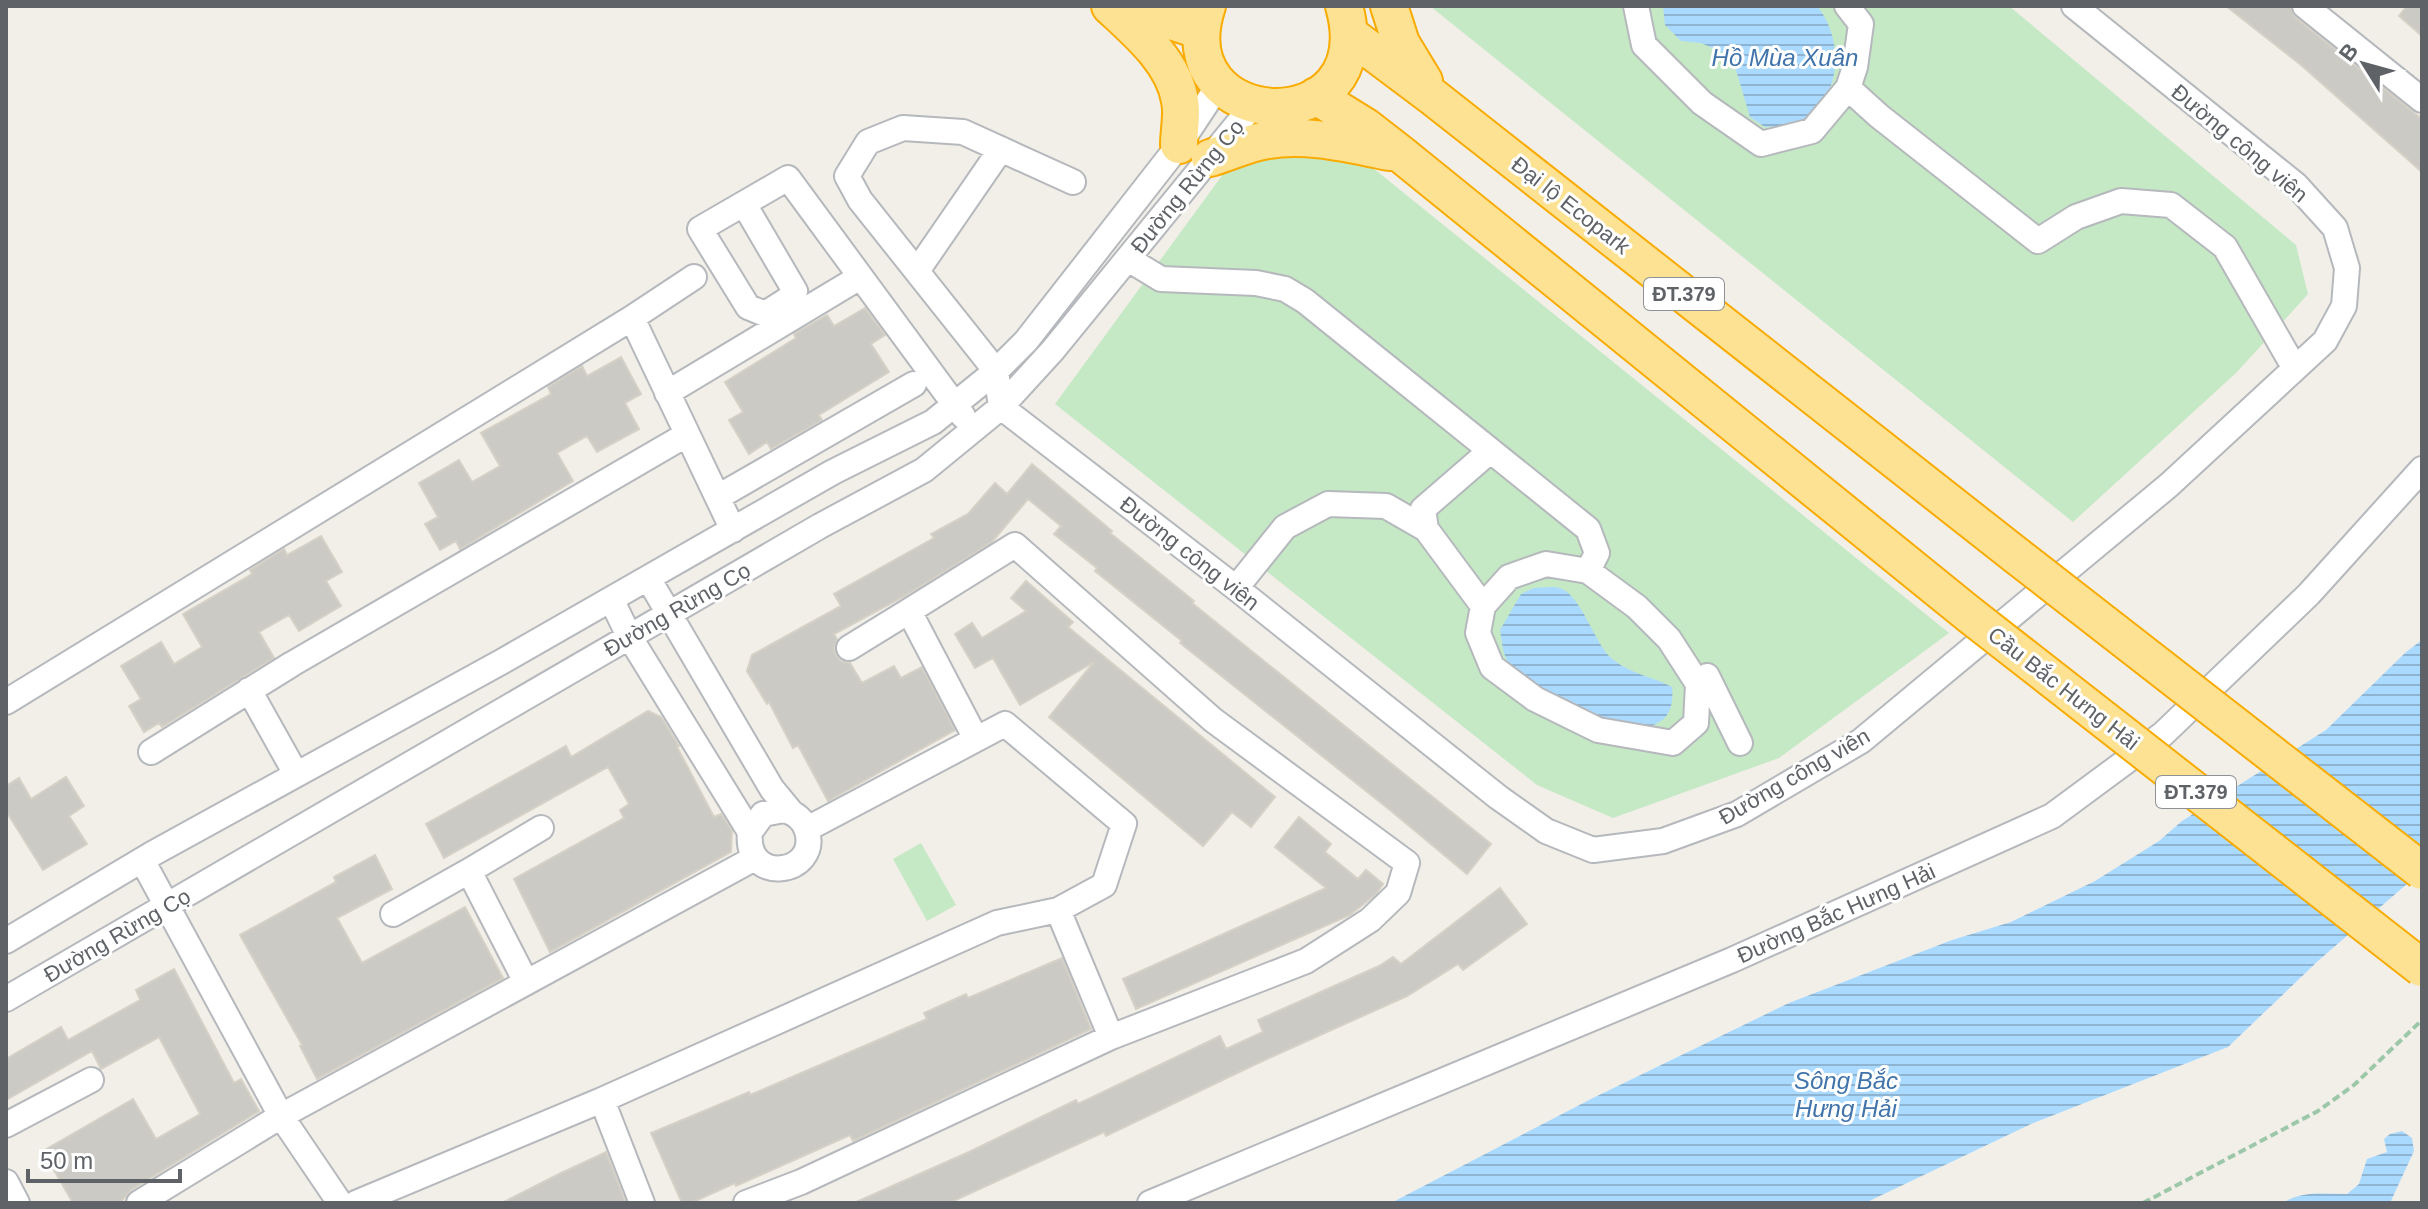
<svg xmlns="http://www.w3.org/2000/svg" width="2428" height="1209" font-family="Helvetica,sans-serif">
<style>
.park{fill:#c5e8c5}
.water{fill:url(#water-rules)}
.building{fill:#cccac5;stroke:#d6d1c6;stroke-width:2}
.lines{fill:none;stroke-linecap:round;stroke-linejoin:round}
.minor-casing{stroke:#b5b8bc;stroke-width:28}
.highway-casing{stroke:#f9ab00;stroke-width:40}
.path{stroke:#9cc7a9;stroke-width:4;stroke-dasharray:8 4;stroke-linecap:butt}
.minor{stroke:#fff;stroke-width:24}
.highway{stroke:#fde293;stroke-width:36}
.highway-bridge-casing{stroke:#f9ab00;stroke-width:40;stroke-linecap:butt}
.highway-bridge{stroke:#fde293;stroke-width:36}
.labels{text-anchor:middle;stroke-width:6;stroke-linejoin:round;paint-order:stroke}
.shield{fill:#fff;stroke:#8f9295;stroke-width:2}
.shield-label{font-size:20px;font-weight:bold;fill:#5f6368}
.street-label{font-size:22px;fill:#5f6368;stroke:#fff}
.water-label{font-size:24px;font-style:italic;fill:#4174aa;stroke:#fff}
</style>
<defs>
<pattern id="water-rules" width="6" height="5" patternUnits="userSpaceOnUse" patternTransform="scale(2)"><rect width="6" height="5" fill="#aadaff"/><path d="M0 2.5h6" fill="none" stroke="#8eb4d2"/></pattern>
</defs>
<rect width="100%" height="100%" fill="#f1efe8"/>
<path class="park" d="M1430 6H2009L2296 245 2308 294 2237 372 2073 522Z
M1277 149 1363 160 1949 633 1779 758 1613 818 1537 785 1055 404 1229 166Z
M921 843 956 905 927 921 893 859Z"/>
<path class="water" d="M1663 6 1818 7C1847 44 1841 110 1790 125 1782 127 1773 126 1765 127L1750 117 1736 70 1728 55 1701 43 1681 41 1665 25Z
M1534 588C1541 588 1552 586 1559 588 1581 594 1594 642 1610 657 1629 674 1651 676 1672 687 1681 775 1530 695 1507 660 1502 651 1502 640 1500 630L1521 594Z
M2422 640V871L2319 960 2228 1047 2031 1124 1865 1203H1391L1593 1098 1789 1003 1952 940 2011 922 2095 881 2159 841 2182 821 2326 730 2406 652Z
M2402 1131 2412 1138 2414 1151 2390 1203H2283C2302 1190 2325 1194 2347 1194L2359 1184 2367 1159 2387 1152 2384 1139 2390 1134Z"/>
<path class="building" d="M2226 6H2290L2296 18 2422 119V172L2301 65Z
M2407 6H2422V36L2399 16Z
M865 308 885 335 871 344 889 372 819 415 822 420 771 449 767 442 749 454 729 420 743 412 725 382 796 338 794 334 827 315 834 326Z
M621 357 641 394 625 403 639 429 597 452 587 436 557 453 573 481 460 549 456 541 440 550 425 524 438 517 419 483 459 460 472 482 500 466 481 433 551 394 548 387 582 366 587 376Z
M1032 464 1112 531 1110 533 1194 601 1192 603 1491 844 1467 874 1390 810 1180 643 1182 641 1095 571 1097 568 1054 534 1061 526 1028 499 992 542 903 597 834 634 837 639 834 648 836 655 841 661 850 663 862 683 894 666 901 678 922 667 955 730 828 801 798 745 793 748 769 702 767 704 747 671 752 655 841 606 834 594 934 538 931 534 968 514 995 483 1007 494Z
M321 536 342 572 326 581 341 606 299 631 289 615 259 632 274 658 162 727 159 723 144 732 129 706 141 699 121 666 161 642 174 664 202 647 183 614 252 574 250 570 284 549 287 555Z
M1026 581 1073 622 1068 627 1275 797 1251 827 1232 812 1203 846 1049 717 1094 662 1020 705 993 658 975 668 955 634 972 623 982 638 1026 611 1011 598Z
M648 711 661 717 679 746 677 747 714 817 721 814 732 831 731 852 550 952 514 879 624 818 620 810 629 804 608 767 444 858 426 824 566 746 571 757Z
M66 777 84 806 69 816 87 844 43 870 6 811V786L19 778 31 799Z
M1299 817 1331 844 1325 852 1358 879 1366 870 1383 884 1376 894 1350 915 1136 1009 1123 979 1326 888 1275 847Z
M375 855 392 889 337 918 362 963 465 907 503 978 317 1079 300 1046 302 1045 240 935 336 882 334 877Z
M1500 888 1527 924 1463 970 1458 964 1407 996 1258 1063 1106 1136 1104 1132 949 1203H854L969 1152 1076 1100 1078 1104 1220 1036 1226 1049 1263 1032 1258 1020 1379 966 1393 957 1401 964Z
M1062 958 1091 1029 853 1141 850 1135 736 1186 735 1183 691 1203H682L651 1133 749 1092 750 1095 927 1019 924 1013 966 994 968 998Z
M174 969 234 1083 241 1079 259 1111 131 1190 120 1203H73L43 1151 133 1099 156 1139 200 1114 159 1037 101 1069 92 1051 6 1100V1059L61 1027 68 1040 140 1000 136 990Z
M606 1152 626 1203H502L559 1174Z"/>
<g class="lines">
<g class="minor-casing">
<path id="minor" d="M1636 6 1644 45 1702 103 1761 144 1812 131 1848 88 1855 67 1861 24 1847 6
M2305 6 2422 100
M1848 88 1879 116 2038 241 2076 217 2121 201 2171 205 2225 247 2294 367
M1073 182 963 132 903 128 868 142 847 176 860 200 996 371 1001 407 1236 588 1498 797 1546 831 1593 850 1663 841 1737 814 1861 741 2169 485 2325 341 2344 306 2347 268 2335 228 2296 185 2074 6
M744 204 795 291 790 298 765 314 748 307 700 229 788 178 963 416
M1128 259 1161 279 1256 283 1285 289 1305 301 1588 529 1597 553 1588 571 1546 564 1509 577 1483 606
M917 271 1001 149
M632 318 733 530
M667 393 860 277
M718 497 914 384
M1426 529 1423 509 1490 451
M1588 571 1637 607 1669 639 1698 684
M648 578 772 789 791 812
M1236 588 1285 527 1328 504 1386 506 1426 529 1483 606 1478 633 1492 667 1535 699 1598 730 1673 743 1696 723 1698 684 1707 676 1740 743
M611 599 629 636 750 832C744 886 820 875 807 831 804 820 795 813 784 810L763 814 750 832
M849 648 909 611
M249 690 296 774
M6 702 632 318 694 277
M976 739 909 611 1015 545 1213 720 1407 863 1398 893 1370 920 1306 961 1111 1037
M151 752 292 664 686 435
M469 871 541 828
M393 914 469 871 526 982
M6 941 152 854 503 661 833 472 933 422 996 371 1026 341 1179 145 1220 83
M6 999 820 526 924 470 1001 407 1053 350 1253 105
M602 1100 642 1203
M6 1125 91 1080
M6 1182 17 1203
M139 1203 281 1116 142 860
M340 1203 281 1116 755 858
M356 1203 602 1100 997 923 1058 910 1104 885 1124 824 1005 724 807 829
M746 1203 801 1182 1111 1037 1058 910
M1150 1203 1732 960 2052 816 2163 734 2309 594 2422 469"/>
</g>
<g class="highway-casing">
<path id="highway" d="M1110 6C1137 31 1174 62 1180 101 1183 114 1179 131 1179 145
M1126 6 1201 31
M1207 6C1164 136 1383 145 1344 6
M1389 6 1401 43 1424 81
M1349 34 1433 97 2017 556
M1316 96 1366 127 1402 155 1970 615
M1210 158C1226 153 1242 146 1258 142 1301 132 1346 143 1389 152"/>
</g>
<path class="path" d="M2143 1203 2318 1111 2354 1085 2422 1020"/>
<use href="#minor" class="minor"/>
<use href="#highway" class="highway"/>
<g class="highway-bridge-casing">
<path id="highway-bridge" d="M2017 556 2422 871
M1970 615 2422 968"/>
</g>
<use href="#highway-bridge" class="highway-bridge"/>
</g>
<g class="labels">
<g class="shield">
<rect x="1644" y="278" width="80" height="32" rx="6"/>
<rect x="2156" y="776" width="80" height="32" rx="6"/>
</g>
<g class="shield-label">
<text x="1684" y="301">ĐT.379</text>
<text x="2196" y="799">ĐT.379</text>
</g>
<g class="street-label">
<text transform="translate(2240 143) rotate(40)" y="8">Đường công viên</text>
<text transform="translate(1187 186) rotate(-51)" y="8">Đường Rừng Cọ</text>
<text transform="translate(1571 205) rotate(38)" y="8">Đại lộ Ecopark</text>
<text transform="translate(1190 553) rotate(38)" y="8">Đường công viên</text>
<text transform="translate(677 609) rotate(-30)" y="8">Đường Rừng Cọ</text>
<text transform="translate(2064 688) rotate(38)" y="8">Cầu Bắc Hưng Hải</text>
<text transform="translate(1794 776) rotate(-30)" y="8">Đường công viên</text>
<text transform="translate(1836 913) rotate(-24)" y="8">Đường Bắc Hưng Hải</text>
<text transform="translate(117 935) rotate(-30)" y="8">Đường Rừng Cọ</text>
</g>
<g class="water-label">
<text x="1785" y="66">Hồ Mùa Xuân</text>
<text x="1846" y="1089">Sông Bắc<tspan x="1846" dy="28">Hưng Hải</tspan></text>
</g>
</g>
<rect width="2428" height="1209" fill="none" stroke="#5f6368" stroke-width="16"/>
<g transform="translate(2364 64) rotate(307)" stroke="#ffffff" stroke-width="6" paint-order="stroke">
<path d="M0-6L14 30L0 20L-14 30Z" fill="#5f6368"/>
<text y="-12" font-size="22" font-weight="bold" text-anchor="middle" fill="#5f6368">B</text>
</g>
<path d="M28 1169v12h152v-12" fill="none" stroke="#5f6368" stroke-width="4"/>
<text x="40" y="1169" font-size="24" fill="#5f6368" stroke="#ffffff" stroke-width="6" paint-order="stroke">50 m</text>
</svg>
